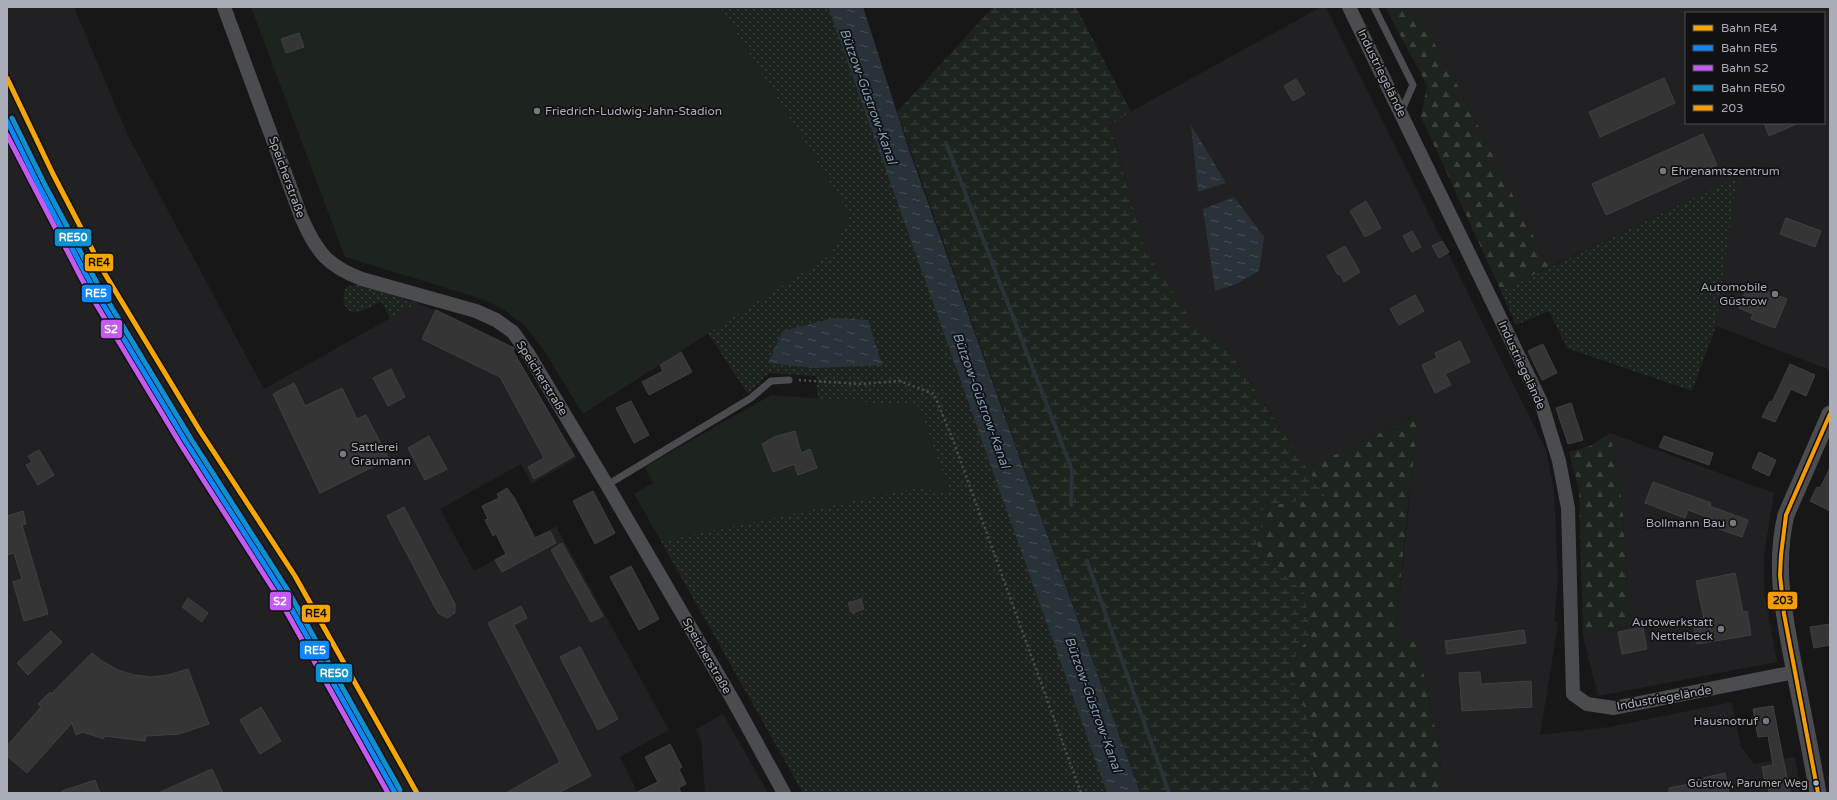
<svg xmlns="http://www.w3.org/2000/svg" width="1837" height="800" font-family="'Varela Round',sans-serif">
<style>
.built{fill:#212123;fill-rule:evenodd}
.grass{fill:url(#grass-dots)}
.forest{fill:url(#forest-firs)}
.wetland{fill:url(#wetland-marsh)}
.garden{fill:#1d241e}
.water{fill:url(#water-ripples)}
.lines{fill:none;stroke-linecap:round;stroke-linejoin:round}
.stream{stroke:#2a3239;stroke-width:4}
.building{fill:#353536;stroke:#3f4043}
.path{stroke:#4d4e52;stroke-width:2.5;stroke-dasharray:2 3;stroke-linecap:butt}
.service{stroke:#4b4c50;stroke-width:7}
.minor{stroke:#4b4c50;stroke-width:14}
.tertiary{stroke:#4b4c50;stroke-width:17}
.bus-1-casing{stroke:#111113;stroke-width:7}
.bus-1{stroke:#f59c00;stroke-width:4}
.rail-1-casing{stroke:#111113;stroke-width:8}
.rail-2-casing{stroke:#111113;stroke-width:8}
.rail-3-casing{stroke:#111113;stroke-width:8}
.rail-4-casing{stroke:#111113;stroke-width:8}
.rail-1{stroke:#f7a600;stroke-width:5}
.rail-2{stroke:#0d86ff;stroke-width:5}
.rail-3{stroke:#c45af2;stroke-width:5}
.rail-4{stroke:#0d90d1;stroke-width:5}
.poi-dot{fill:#757880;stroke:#111113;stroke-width:1.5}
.bus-dot{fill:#a8adb8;stroke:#111113;stroke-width:1.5}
.labels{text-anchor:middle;stroke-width:3.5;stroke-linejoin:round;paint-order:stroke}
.bus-label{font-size:11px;fill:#a8adb8;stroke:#111113;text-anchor:end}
.street-label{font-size:12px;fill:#a8adb8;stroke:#111113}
.poi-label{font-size:12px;fill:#a8adb8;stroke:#111113;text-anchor:end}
.water-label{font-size:13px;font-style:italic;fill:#7f9bb3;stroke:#111113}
.line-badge{stroke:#111113;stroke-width:1.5}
.badge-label{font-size:11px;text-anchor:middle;font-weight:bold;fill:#fff}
.pale-badge-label{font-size:11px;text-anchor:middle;font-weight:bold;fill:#111}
</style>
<defs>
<pattern id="grass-dots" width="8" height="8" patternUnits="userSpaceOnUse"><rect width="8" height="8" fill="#1d241e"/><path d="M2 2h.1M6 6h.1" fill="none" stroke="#3b413d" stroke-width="1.8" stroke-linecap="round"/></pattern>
<pattern id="forest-firs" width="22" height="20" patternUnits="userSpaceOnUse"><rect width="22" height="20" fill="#1d241e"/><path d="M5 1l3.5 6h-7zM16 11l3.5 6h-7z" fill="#3b413d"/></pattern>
<pattern id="wetland-marsh" width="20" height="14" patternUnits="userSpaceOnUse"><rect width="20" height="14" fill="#1d241e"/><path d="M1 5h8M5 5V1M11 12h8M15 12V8" fill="none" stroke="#3b413d"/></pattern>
<pattern id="water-ripples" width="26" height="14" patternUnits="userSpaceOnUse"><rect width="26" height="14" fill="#2a3239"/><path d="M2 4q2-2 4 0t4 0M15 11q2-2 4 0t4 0" fill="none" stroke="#464d54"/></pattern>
</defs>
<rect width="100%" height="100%" fill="#171717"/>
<path class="built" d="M7 7H74L129 138 264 389 417 303 435 310 511 347 577 458 532 484 521 464 440 509 474 571 556 526 669 730 620 757 638 793H7Z
M1321 7H1326L1546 450 1554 490 1558 578 1554 621 1558 624 1540 735 1609 727 1732 702 1741 747 1754 764 1795 757 1801 793H1443L1439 747 1416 638 1395 640 1418 414 1307 468 1223 342 1196 329 1145 249 1110 123Z
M1414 7H1830V370L1716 326 1737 177 1549 267 1458 86ZM1686 13H1824V123H1686Z
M1610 433 1774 493 1764 555V574L1765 596 1777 662 1598 696 1583 636 1630 622 1622 502Z
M723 714 768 793H705L701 739 696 729Z"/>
<path class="grass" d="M720 7H828L1107 793H803L661 541 916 488 950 492 918 406 818 399 816 376 769 373 748 394 708 333 831 254 850 215Z
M1737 177 1716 326 1692 391 1567 348 1549 311 1516 325 1501 291Z
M357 284 417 303 390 318 381 301C375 304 368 309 361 311 344 317 340 298 346 287Z"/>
<path class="forest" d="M1385 7H1414L1458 86 1549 267 1501 291 1421 117 1427 85Z
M1419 414 1407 515 1395 640 1416 638 1439 747 1443 793H1313V737L1300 695 1286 667 1311 635 1257 551 1264 506 1326 497 1307 468Z
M1610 433 1622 502 1630 622 1583 636 1579 489 1569 452 1590 446Z"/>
<path class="wetland" d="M993 7H1076L1131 112 1110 124 1145 249 1196 328 1223 342 1326 497 1264 506 1257 551 1304 593 1311 635 1286 668 1300 695 1313 737V793H1140L897 112Z"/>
<path class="garden" d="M251 7H720L850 215 831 254 583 414 543 349 526 327 503 309 476 297 345 257Z
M771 395 918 406 950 492 916 488 661 541 634 494 653 483 645 467Z"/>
<path class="water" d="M828 7H863L908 147 1140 793H1107Z
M1191 125 1226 183 1198 192Z
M1234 197 1264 237 1259 271 1236 284 1215 291 1203 209Z
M834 318 868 320 882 365 815 368 768 363 783 331Z"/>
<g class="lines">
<path class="stream" d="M946 143 1072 470 1071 505
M1087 561 1169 793"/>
</g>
<path class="building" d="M299 33 304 47 286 53 281 39Z
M1664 78 1675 103 1600 137 1589 112Z
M1296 79 1305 94 1293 101 1284 86Z
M1764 123H1799L1769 136Z
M1703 134 1717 165 1606 215 1592 184Z
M1366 201 1381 228 1365 237 1350 211Z
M1786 218 1821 231 1815 247 1780 234Z
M1412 231 1421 247 1412 252 1403 236Z
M1442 241 1449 252 1439 258 1432 246Z
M1345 246 1360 272 1344 282 1340 274 1338 275 1327 256Z
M1748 284 1787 299 1775 328 1751 319 1753 314 1739 308Z
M1415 295 1424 311 1399 325 1390 309Z
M436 310 514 348 513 351 574 456 534 479 528 467 544 458 500 377 422 339Z
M1460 341 1470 362 1445 374 1451 385 1435 393 1422 365 1437 358 1435 353Z
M1543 344 1557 373 1542 380 1528 351Z
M681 352 692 372 649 395 642 382 663 371 660 365Z
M1790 364 1815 375 1806 396 1791 389 1775 422 1762 417 1770 401 1772 402Z
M391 369 405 397 388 406 373 378Z
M294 383 305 406 342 388 357 419 366 415 389 459 320 493 273 394Z
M631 401 649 435 634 443 616 408Z
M1571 403 1583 440 1568 444 1556 408Z
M795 431 801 453 810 449 817 468 798 475 794 464 773 472 762 444 774 437Z
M429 436 447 469 425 480 408 448Z
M1664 436 1713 453 1709 465 1659 447Z
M39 450 54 475 38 485 26 465 32 462 28 456Z
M1759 452 1776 460 1769 476 1752 468Z
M1830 468V511L1810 501 1817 487 1820 488Z
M1653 482 1711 503 1710 506 1748 520 1742 537 1719 529 1721 524 1718 523V521L1688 510 1685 518 1645 503Z
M507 488 515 499 535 538 550 531 556 543 502 572 495 560 506 554 496 534 493 536 485 520 488 519 482 506 499 498 497 494Z
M593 491 615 533 595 544 573 501Z
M404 507 455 604V613L447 618 438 613 387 516Z
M23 511 26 524 22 525 48 614 24 621 13 582 22 579 14 553 7 555V516Z
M562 543 603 616 591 622 551 550Z
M631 566 659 619 639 630 610 577Z
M1735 573 1743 612 1747 611 1751 635 1697 644 1693 621 1704 619 1696 581Z
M188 598 208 613 202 622 182 607Z
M861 599 864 609 852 613 848 603Z
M521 606 527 618 514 625 591 776 558 793H506L560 762 488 623Z
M1830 624V645L1814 648 1810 627Z
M1643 627 1647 649 1622 654 1618 632Z
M1524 630 1526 643 1447 654 1445 641Z
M51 631 62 642 28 675 17 663Z
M580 647 618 719 598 730 560 657Z
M92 653 102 661 118 670 134 675 151 677 168 675 188 669 209 724 179 734 146 736 145 741 104 736V739L83 732 76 735 72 723 27 773 7 756V746L41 707 38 704 50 692 51 694Z
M1480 672 1481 684 1531 681 1532 707 1462 711 1459 673Z
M1773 706 1784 763 1790 793H1769L1768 787H1766L1762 767 1773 765 1768 736 1758 737 1753 709Z
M261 707 281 741 260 754 240 720Z
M670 744 682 767 679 769 686 784 679 788 681 793H635L658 782 645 757Z
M212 769 223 793H158Z
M1725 773 1729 793H1669V788L1703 781V778Z
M95 780 100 793H62V791Z"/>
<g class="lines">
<path class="path" d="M799 380 859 384 900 381 934 394 953 440 1081 793"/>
<path class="service" d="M1374 7 1413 85 1401 112
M607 485 751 398 771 381 789 380"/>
<path class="minor" d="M224 7 302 219C317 252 327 266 362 279L476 311 496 320 513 332 529 355 607 485 734 702 784 793
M1349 7 1541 402 1559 461 1568 508 1573 694 1587 704 1614 708 1795 672"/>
<path class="tertiary" d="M1818 793C1811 753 1803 713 1795 673 1785 620 1773 569 1786 515L1830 414"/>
<g class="bus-1-casing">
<path id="bus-1" d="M1818 793 1784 614 1780 575 1781 555 1786 515 1830 414"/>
</g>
<use href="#bus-1" class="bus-1"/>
<g class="rail-1-casing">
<path id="rail-1" d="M7 78 53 174 105 274 200 431 295 576 417 793"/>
</g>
<g class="rail-2-casing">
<path id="rail-2" d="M7 121 40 188 92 286 186 442 282 592 395 793"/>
</g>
<g class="rail-3-casing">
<path id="rail-3" d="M7 135 87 289 181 445 277 595 388 793"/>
</g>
<g class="rail-4-casing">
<path id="rail-4" d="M12 118 45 185 97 283 191 439 287 589 400 790"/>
</g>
<use href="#rail-1" class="rail-1"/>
<use href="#rail-2" class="rail-2"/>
<use href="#rail-3" class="rail-3"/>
<use href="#rail-4" class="rail-4"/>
</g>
<g class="poi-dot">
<circle cx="537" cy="111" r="4"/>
<circle cx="1663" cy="171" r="4"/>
<circle cx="1775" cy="294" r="4"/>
<circle cx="343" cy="454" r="4"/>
<circle cx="1733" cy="523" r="4"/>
<circle cx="1721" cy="629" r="4"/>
<circle cx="1766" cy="721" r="4"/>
</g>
<circle class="bus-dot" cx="1816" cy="783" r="3.5"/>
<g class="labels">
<g class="bus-label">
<text x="1808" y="787">Güstrow, Parumer Weg</text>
</g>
<g class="street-label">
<text transform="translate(1382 73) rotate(64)" y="4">Industriegelände</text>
<text transform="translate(287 177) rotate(70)" y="4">Speicherstraße</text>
<text transform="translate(1522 365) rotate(65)" y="4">Industriegelände</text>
<text transform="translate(542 378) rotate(58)" y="4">Speicherstraße</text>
<text transform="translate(707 656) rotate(60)" y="4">Speicherstraße</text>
<text transform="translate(1664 698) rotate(-10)" y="4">Industriegelände</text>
</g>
<g class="poi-label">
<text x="545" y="115" text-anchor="start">Friedrich-Ludwig-Jahn-Stadion</text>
<text x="1671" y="175" text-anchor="start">Ehrenamtszentrum</text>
<text x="1767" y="291">Automobile<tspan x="1767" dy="14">Güstrow</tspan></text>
<text x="351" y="451" text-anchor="start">Sattlerei<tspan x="351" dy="14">Graumann</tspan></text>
<text x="1725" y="527">Bollmann Bau</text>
<text x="1713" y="626">Autowerkstatt<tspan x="1713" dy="14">Nettelbeck</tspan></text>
<text x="1758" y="725">Hausnotruf</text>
</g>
<g class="water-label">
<text transform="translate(869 96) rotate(70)" y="5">Bützow-Güstrow-Kanal</text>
<text transform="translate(982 400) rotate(70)" y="5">Bützow-Güstrow-Kanal</text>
<text transform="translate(1094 704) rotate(70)" y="5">Bützow-Güstrow-Kanal</text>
</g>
</g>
<g class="line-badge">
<rect x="54" y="228" width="38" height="19" rx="4" fill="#0d90d1"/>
<rect x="84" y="253" width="30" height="19" rx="4" fill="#f7a600"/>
<rect x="81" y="284" width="31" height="19" rx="4" fill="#0d86ff"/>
<rect x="100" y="319" width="23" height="20" rx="4" fill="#c45af2"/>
<rect x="1767" y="591" width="31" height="19" rx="4" fill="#f59c00"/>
<rect x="269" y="591" width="23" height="20" rx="4" fill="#c45af2"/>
<rect x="301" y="604" width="30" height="19" rx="4" fill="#f7a600"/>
<rect x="299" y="640" width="31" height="20" rx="4" fill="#0d86ff"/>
<rect x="315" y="663" width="38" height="20" rx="4" fill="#0d90d1"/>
</g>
<g class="badge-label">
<text x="73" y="241">RE50</text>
<text x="96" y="297">RE5</text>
<text x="111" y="333">S2</text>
<text x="280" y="605">S2</text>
<text x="315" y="654">RE5</text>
<text x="334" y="677">RE50</text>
</g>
<g class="pale-badge-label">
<text x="99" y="266">RE4</text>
<text x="1783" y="604">203</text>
<text x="316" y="617">RE4</text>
</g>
<rect width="1837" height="800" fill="none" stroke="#a8adb8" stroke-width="16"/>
<rect x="1685" y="12" width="140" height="112" fill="#111113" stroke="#4d4f55"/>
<rect x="1693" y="25" width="20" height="6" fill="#f7a600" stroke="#4d4f55"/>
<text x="1721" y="32" font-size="12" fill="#a8adb8">Bahn RE4</text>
<rect x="1693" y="45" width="20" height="6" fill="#0d86ff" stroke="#4d4f55"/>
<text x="1721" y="52" font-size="12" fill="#a8adb8">Bahn RE5</text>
<rect x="1693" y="65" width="20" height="6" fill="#c45af2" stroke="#4d4f55"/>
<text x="1721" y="72" font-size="12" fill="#a8adb8">Bahn S2</text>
<rect x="1693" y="85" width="20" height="6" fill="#0d90d1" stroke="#4d4f55"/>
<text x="1721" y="92" font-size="12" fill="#a8adb8">Bahn RE50</text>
<rect x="1693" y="105" width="20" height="6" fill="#f59c00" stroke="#4d4f55"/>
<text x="1721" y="112" font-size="12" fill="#a8adb8">203</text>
</svg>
